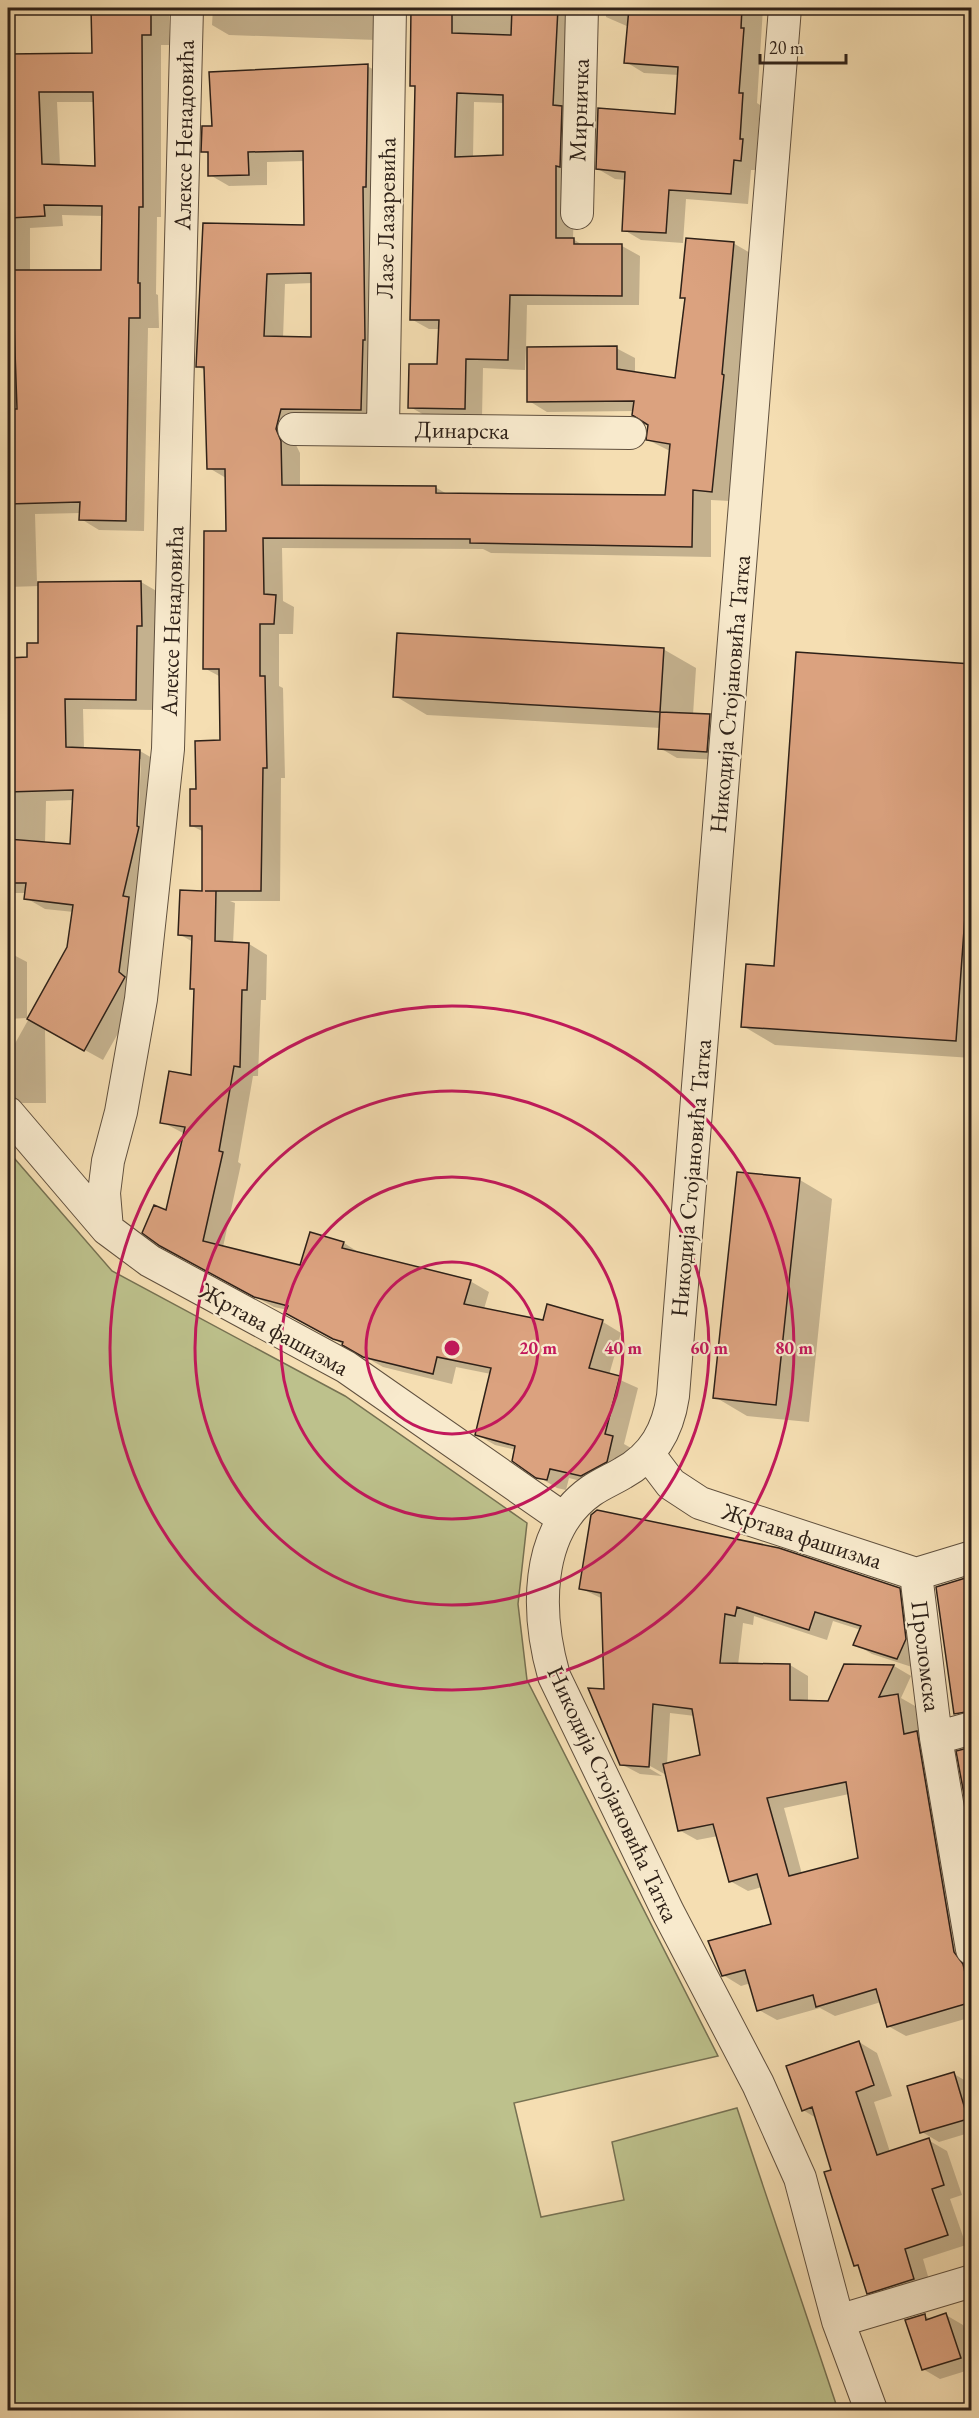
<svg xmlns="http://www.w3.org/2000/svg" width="979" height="2418" font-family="'EB Garamond',serif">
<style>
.green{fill:#bdc18c;stroke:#767152;stroke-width:1.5}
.shadow{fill:#0003;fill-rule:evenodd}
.building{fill:#dba27f;stroke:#2e2118;stroke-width:1.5;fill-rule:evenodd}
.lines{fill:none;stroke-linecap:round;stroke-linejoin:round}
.minor-casing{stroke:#60503e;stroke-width:34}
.minor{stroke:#f8eacd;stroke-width:32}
.ring{fill:none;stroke:#c2185b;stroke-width:3}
.labels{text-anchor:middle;stroke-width:4.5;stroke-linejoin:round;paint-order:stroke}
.street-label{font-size:24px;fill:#2e2118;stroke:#f8eacd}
.centre{fill:#c2185b;stroke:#f8eacd;stroke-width:3}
.ring-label{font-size:18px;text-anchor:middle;font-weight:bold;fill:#c2185b;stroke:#f8eacd;stroke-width:4.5;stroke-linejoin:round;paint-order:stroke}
</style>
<rect width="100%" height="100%" fill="#f5deb2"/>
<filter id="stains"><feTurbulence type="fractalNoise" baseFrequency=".00333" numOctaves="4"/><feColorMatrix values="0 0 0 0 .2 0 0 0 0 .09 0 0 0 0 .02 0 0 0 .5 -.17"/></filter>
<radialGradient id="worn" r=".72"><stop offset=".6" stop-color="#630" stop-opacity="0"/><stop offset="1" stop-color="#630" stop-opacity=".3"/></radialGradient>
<path class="green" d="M8 1151 112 1271 345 1396 527 1523 518 1604 527 1680 718 2056 514 2103 541 2217 624 2200 612 2142 737 2108 838 2410H8Z"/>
<path class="shadow" d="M93 8H169V45H161V217H157L156 294 158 295 159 328H148L144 531 99 530 81 519V513L35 514 37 583 141 582 160 593V636H155L154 710 83 709 84 749 140 751 159 762 143 989 103 1060 45 1028 46 1103H15L8 1098V1056L69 947 74 912 45 909 26 898 27 893H13L8 889V660L29 659 40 645V586L8 587V411H19L17 373H8V48L13 51V54H94ZM57 102H95L96 167 60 166ZM62 215 104 216 103 272H30V228L63 226ZM138 759H141L138 834H135ZM74 800 72 846 45 844 46 801Z
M213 8H384L377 40 229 35 212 25Z
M413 8H579L573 239 584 246H622L640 256 639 305H527L526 348H616L635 358V373L676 380 687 299 682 297 733 243 752 254 730 501 711 500V557L491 553 483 549 282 548 283 601 294 607 293 634H279V686L283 688 285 778H281L280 901H230L235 903 233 944H249L267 955 266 1000H261L258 1076H253L238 1162 241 1164 223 1247 301 1266 311 1233 344 1243 363 1255 470 1281 489 1292 484 1309 544 1322 548 1306 603 1322 621 1333 609 1375 638 1388 624 1444 631 1448 625 1472 600 1486 569 1478 566 1490 557 1488 537 1476 516 1450 495 1445 476 1434 491 1374 456 1367 452 1384 383 1367 305 1323 288 1310 274 1307 180 1256 167 1212 185 1134 162 1122 193 1077 196 990 191 988 193 942 179 934 204 892V832L192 826 198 790 222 742 221 677 204 668 227 532 226 478 209 468 206 371 197 366 204 225 305 226 304 161 267 162V185L229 186 210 175V155L203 151 213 128 367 66 386 76 380 420 294 441 300 453V487H435L447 494 667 497 670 451 648 440 650 424 634 411 547 412 529 401 528 348H526L525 370 483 368 482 418 428 417 410 407 439 365 440 329H429L411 319 416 87 412 85ZM474 102 505 103 504 157 473 158ZM313 283 312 339 283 338 285 284Z
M606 8H763L757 103 760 105 757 149 760 150 758 170H751L748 204 686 199 683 243 641 240 624 230 626 180 615 179 598 169 676 115 679 75 644 73 626 62 629 27 606 17Z
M663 649 696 668 693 715 710 716 727 725 724 760 677 758 660 748 661 728 427 715 395 696Z
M972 665V1058L775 1045 743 1026 776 967Z
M8 952 27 962V1018L8 1019Z
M800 1180 832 1199 809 1422 747 1416 715 1397Z
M972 1578V1723L955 1713Z
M580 1588 899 1589 917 1599 915 1668 872 1654 855 1644 861 1630 833 1621 827 1640 754 1616 753 1625 743 1623 738 1665H790L808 1676V1702H829L845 1666H894L911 1676 901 1698 915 1706 972 1962V2017L906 2036 888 2026 881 2002 835 2016 820 2008 777 2020 759 2010 751 1983 741 1986 723 1975 773 1926 762 1887 748 1891 730 1881 718 1836 697 1840 679 1830 668 1776 643 1762 642 1764 662 1776 640 1774 621 1764 605 1691 603 1599ZM670 1713 695 1716 702 1756 667 1764ZM849 1794 859 1859 802 1874 784 1808Z
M859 2042 877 2053 892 2096 874 2102 890 2152 928 2140 947 2151 962 2195 950 2199 966 2245 923 2259 932 2290 887 2303 868 2293 860 2267 856 2265 833 2171 816 2118 803 2110Z
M954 2074 971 2084 972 2132 939 2142 922 2132Z
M946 2315 963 2325 972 2351V2369L940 2379 923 2369 925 2316 932 2320Z"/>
<path class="building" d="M91 8H151V35H142L143 207H139L138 283H140V318H129L126 521 79 520 80 502 8 504V409H17L14 323H12V314H8V270H101L102 206 44 205 45 216 10 218 8 54 92 53ZM39 92H93L95 166 42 164Z
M411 8H452V33L511 35 512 8H558L553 105 562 106 560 167 556 166V238H574V244H622V296L510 295 508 360 466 359 465 409 408 408 409 364H437L439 320H410L415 86H410ZM457 93 503 95V155L455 157Z
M629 8H742L741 28H744L739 93H743L740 139H743L741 161 734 160 731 194 669 190 666 233 622 231 625 172 596 169 598 108 675 114 678 67 624 63Z
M368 64 366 187H363L365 340H363L361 410 281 409 276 429 281 441 282 485 436 486V493L665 495 670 444 646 440 648 425 632 415 634 401 527 402V347L617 346V369L675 378 685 298H680L686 238 734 242 722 374 724 375 712 492 693 490 692 547 470 543V539L263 538 264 594 276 595 274 624H260V676H265L267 768H263L261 891H205H216L215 941 249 943 247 990H242L240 1067 234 1066 219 1151 223 1152 203 1241 300 1265 310 1232 344 1242 342 1248 471 1280 464 1304 543 1320 547 1304 603 1320 589 1368 620 1376 605 1434 613 1436 607 1462 581 1476 550 1469 547 1480 536 1478 512 1461 515 1446 475 1435 491 1368 437 1357 433 1374 363 1357 342 1345 343 1342 333 1339 285 1313 288 1306 254 1297 160 1246 142 1233 154 1205 166 1210 185 1127 160 1123 169 1071 191 1075 194 989H190L192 936 178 935 180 890 202 891V826H190V789H196L195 741 220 740 219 669H203L204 531H226L225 469H207L204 367H196L203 223 304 225 303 151 248 152 249 175 208 176V152H201L202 126H212L209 72ZM311 273V337L264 336 267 274Z
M141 581 142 626H137L136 700 65 699 66 747 140 750 137 826 139 827 123 896 129 897 119 972 125 977 84 1051 27 1019 67 947 73 905 24 899 26 883H8V839L70 844 73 790 8 792V658L27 657V643H38V582Z
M397 633 664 648 660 712 393 697Z
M796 652 972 664V819L956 1041 741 1027 746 964 774 966Z
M660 712 710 714 707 752 658 749Z
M737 1172 800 1178 776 1405 713 1398Z
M597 1510 779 1548 900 1588 906 1639 897 1659 853 1645 861 1626 815 1612 809 1630 737 1607 735 1616 725 1614 720 1663 790 1664V1700L828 1701 844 1664 894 1665 879 1697 898 1694 904 1734 917 1731 954 1952 963 1964 972 2002 887 2027 876 1989 816 2007 813 1995 757 2011 745 1970 722 1976 708 1941 771 1924 757 1874 729 1882 713 1824 678 1831 663 1764 700 1755 692 1709 653 1704 649 1767 620 1765 588 1688 604 1689 601 1593 579 1589 591 1515ZM846 1782 858 1858 789 1876 767 1798Z
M972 1576V1711L954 1714 936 1587Z
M972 1747V1799L965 1800 956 1751Z
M859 2041 874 2085 856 2092 877 2155 929 2138 944 2185 932 2189 948 2235 905 2249 914 2279 867 2294 858 2265 854 2266 824 2172 831 2170 812 2107 802 2111 786 2066Z
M954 2072 968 2119 920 2133 907 2086Z
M946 2313 961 2358 922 2370 905 2320 925 2314 926 2320Z"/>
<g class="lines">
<g class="minor-casing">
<path id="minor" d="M785 8 673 1396C668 1430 654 1456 623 1473 613 1479 601 1484 591 1491 533 1532 537 1616 554 1676L668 1912 758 2084 800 2178 838 2321 871 2410
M577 213 582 8
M383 428 390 8
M294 429 630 433
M8 1113 107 1229 150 1261 346 1367 564 1519
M107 1229 104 1193 108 1161 121 1112 141 999 168 749 187 8
M649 1455 671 1484 700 1503 916 1574 972 1557
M916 1574 936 1738 972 1949
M936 1738 972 1728
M838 2321 972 2281"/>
</g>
<use href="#minor" class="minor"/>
</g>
<g class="ring">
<circle cx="452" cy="1348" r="86"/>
<circle cx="452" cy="1348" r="171"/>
<circle cx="452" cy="1348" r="257"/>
<circle cx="452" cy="1348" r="342"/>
</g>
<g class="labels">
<g class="street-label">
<text transform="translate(579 110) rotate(-88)" y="8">Мирничка</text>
<text transform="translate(184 135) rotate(-89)" y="8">Алексе Ненадовића</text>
<text transform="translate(386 218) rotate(-89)" y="8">Лазе Лазаревића</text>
<text transform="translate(462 430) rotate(1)" y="8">Динарска</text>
<text transform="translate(172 621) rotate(-88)" y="8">Алексе Ненадовића</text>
<text transform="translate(730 694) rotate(-85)" y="8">Никодија Стојановића Татка</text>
<text transform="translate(691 1178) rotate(-85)" y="8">Никодија Стојановића Татка</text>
<text transform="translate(274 1329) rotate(29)" y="8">Жртава фашизма</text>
<text transform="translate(802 1536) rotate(18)" y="8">Жртава фашизма</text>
<text transform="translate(926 1656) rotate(83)" y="8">Проломска</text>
<text transform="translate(613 1794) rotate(65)" y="8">Никодија Стојановића Татка</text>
</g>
</g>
<circle cx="452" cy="1348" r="9" class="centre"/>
<g class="ring-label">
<text x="538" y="1354">20 m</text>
<text x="623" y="1354">40 m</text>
<text x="709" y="1354">60 m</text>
<text x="794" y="1354">80 m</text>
</g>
<rect width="979" height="2418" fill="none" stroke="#f5deb2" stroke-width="30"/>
<rect x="9" y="9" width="961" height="2400" fill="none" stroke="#2e2118" stroke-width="3"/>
<rect x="15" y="15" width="949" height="2388" fill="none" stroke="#2e2118" stroke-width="1.5"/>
<path d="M760 54v9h86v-9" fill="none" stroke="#2e2118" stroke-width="3"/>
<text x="769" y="54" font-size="18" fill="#2e2118" stroke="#f8eacd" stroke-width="4.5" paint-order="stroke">20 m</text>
<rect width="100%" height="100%" filter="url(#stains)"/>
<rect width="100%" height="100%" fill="url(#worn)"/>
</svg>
